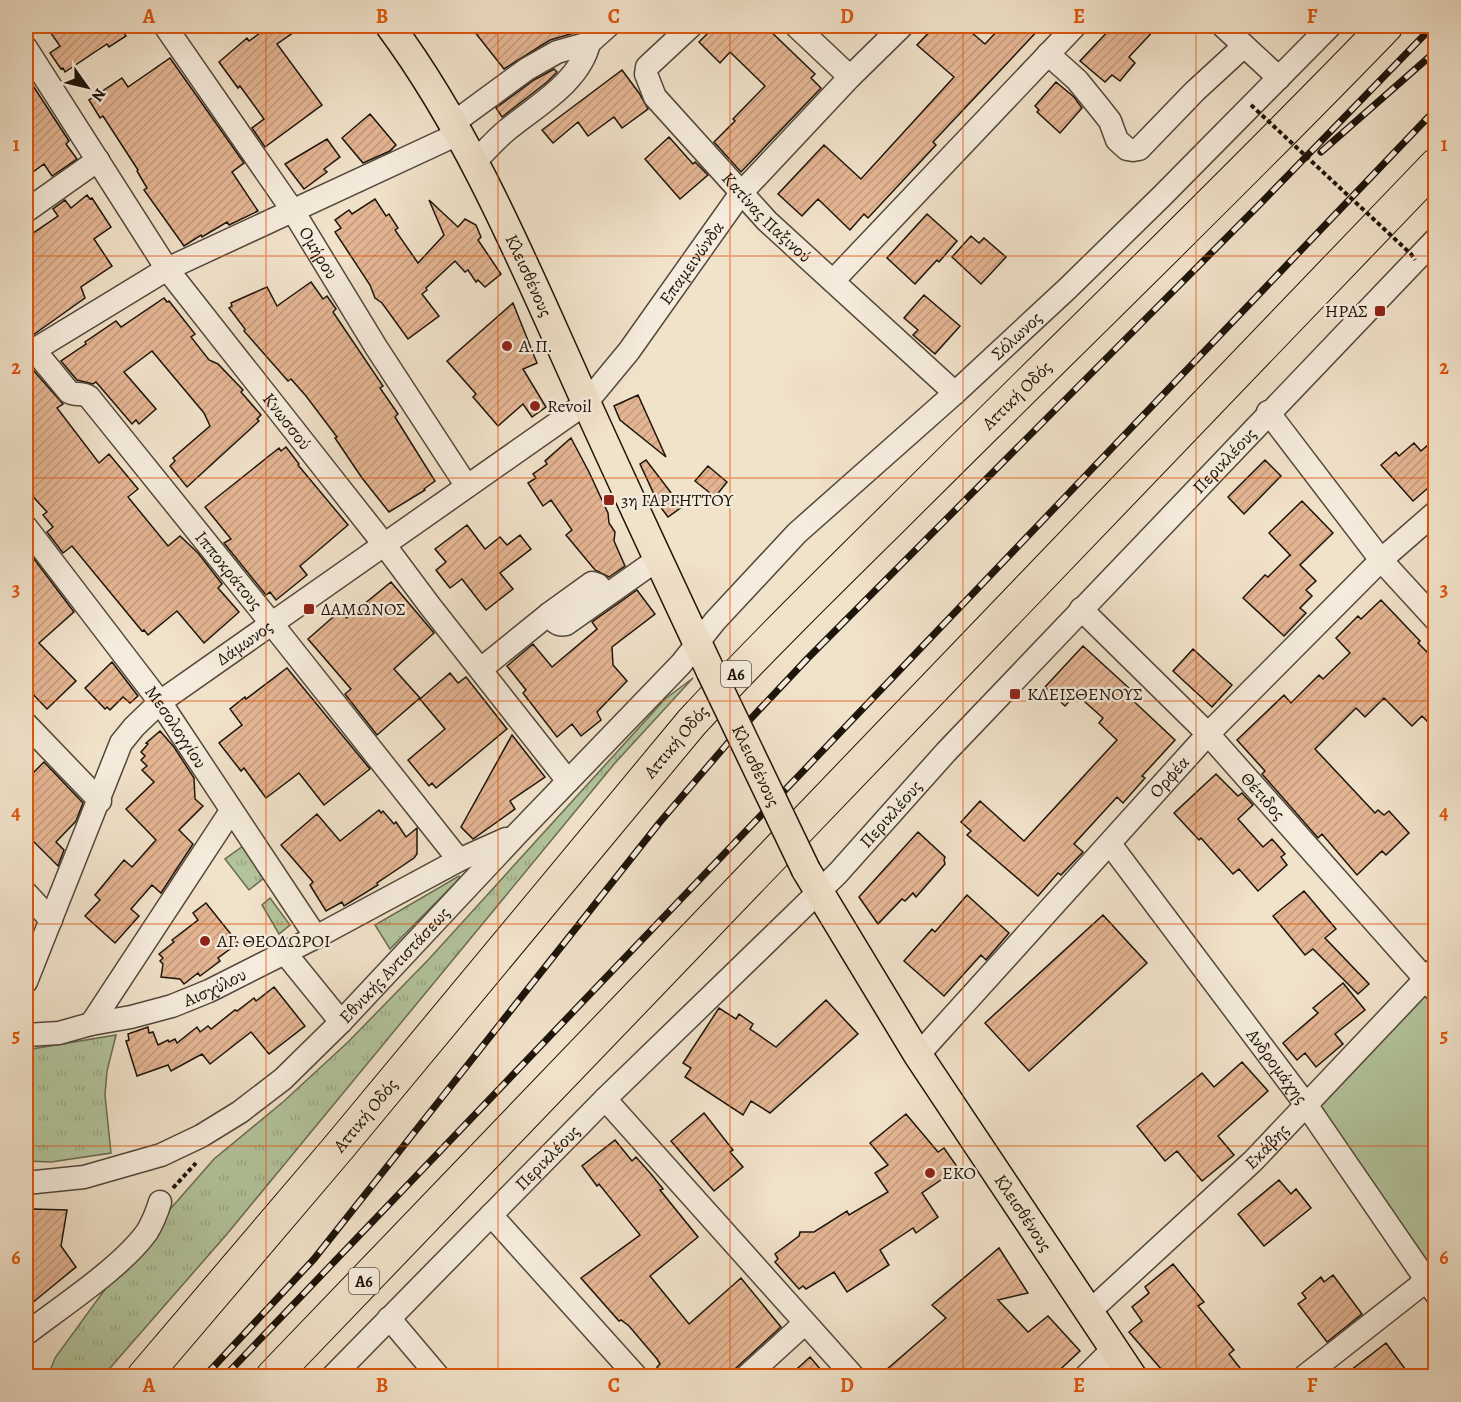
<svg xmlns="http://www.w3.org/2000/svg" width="1461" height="1402" font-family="Alegreya,serif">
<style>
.grass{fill:url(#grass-tufts);stroke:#686c53;stroke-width:1.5}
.green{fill:#b3c49c;stroke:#686c53;stroke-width:1.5}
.building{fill:url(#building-hatch);stroke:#1d140a;stroke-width:1.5}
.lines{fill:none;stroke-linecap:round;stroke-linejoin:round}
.minor-casing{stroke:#52483a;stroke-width:25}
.major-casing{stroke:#1d140a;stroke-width:31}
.highway-casing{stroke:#1d140a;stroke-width:35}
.path{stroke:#1d140a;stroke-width:4;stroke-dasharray:4.5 3;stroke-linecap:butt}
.minor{stroke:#f6ecdd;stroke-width:22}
.major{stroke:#f1e2ca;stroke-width:28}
.highway{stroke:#f1e2ca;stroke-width:33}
.rail-casing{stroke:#1d140a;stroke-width:7}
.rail{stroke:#f6ecdd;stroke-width:4.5;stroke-dasharray:14;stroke-linecap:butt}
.major-bridge-casing{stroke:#1d140a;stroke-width:31;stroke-linecap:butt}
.path-bridge{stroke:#1d140a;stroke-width:4;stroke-dasharray:4.5 3;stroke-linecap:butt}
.major-bridge{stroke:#f1e2ca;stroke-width:28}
.grid{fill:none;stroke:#de560c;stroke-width:1.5;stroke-opacity:0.55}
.poi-dot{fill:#8f2418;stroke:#f6ecdd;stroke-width:2}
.labels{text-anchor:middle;stroke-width:4.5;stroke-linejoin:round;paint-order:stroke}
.shield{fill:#f6ecdd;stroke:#5e5549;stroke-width:1.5}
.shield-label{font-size:16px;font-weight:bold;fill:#1d140a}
.street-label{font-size:18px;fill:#1d140a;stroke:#f6ecdd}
.poi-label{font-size:18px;fill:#1d140a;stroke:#f6ecdd;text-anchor:start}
.neatline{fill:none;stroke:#de560c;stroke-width:2}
.grid-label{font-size:20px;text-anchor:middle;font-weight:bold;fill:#de560c}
</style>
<defs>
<pattern id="grass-tufts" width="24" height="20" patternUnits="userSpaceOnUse" patternTransform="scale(1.5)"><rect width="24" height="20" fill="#b3c49c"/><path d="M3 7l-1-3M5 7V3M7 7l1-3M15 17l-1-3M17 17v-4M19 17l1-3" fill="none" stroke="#9aa885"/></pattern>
<pattern id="building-hatch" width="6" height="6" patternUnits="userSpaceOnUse" patternTransform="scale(1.5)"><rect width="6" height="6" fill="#e4b593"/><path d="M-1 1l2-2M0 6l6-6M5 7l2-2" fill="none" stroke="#c39b7d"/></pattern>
</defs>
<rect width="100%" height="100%" fill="#f1e2ca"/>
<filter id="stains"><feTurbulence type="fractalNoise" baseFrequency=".00333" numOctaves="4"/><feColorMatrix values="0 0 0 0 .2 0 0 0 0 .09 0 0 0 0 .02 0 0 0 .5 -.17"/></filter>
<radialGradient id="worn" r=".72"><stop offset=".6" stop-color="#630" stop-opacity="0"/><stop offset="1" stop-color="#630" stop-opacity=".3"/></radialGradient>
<path class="grass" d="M693 678 615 763 227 1234 103 1376H48L55 1358 130 1255 214 1159 283 1102 348 1042 429 959 665 699Z
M243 846 265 877 249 890 225 859Z
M459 876 460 878 390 949 375 925Z
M270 898 290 925 279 934 262 905Z
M116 1035 107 1071 105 1095 111 1153 51 1162 26 1161V1050Z"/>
<path class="green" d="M1425 980 1436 991V1273L1307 1106Z"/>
<path class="building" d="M46 26H136L124 33 126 36 109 47 107 44 65 72 63 68 61 69 50 53 60 46Z
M270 26H303L277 44 322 105 265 147 252 128 264 119 240 86 238 88 219 62 247 38 249 41Z
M470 26H588L581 31 550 40 504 69Z
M715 26H765L815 74 811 78 821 88 741 172 714 142 735 121 733 119 765 86 730 52 720 63 699 42Z
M935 26H964L985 44 1002 26H1042L933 142 936 145 868 218 864 214 850 230 818 199 802 216 778 194 824 145 861 179 954 77 917 45Z
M1113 26H1158L1129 57 1135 63 1120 81 1112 75 1105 82 1080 61Z
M170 58 244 163 232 172 258 211 229 225 227 222 202 237 201 235 184 246 144 190 147 188 137 171 138 170 103 116 100 118 89 100 122 78 128 87Z
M554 69 557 72 547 82 502 117 496 108 534 80Z
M622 70 639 93 648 109 622 128 614 117 588 136 578 122 553 143 542 130Z
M26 75 69 141 66 144 77 159 52 176 44 164 26 177V158L33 152 26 141Z
M1056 82 1074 97 1082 108 1060 133 1037 112 1039 110 1035 106Z
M370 114 396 145 390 151 363 163 342 138Z
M669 137 693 164 695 162 708 175 680 199 645 159Z
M327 139 340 157 324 169 327 172 304 189 285 164Z
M87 195 90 199 92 198 111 227 94 239 112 266 81 287 85 298 33 335 26 325V238L58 216 53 209 65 200 71 208Z
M375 199 386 216 389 214 398 228 395 230 418 263 444 235 429 200 458 227 465 219 476 225 481 237 478 240 501 274 485 287 478 280 476 282 468 270 465 272 455 261 426 288 427 290 422 294 439 316 408 339 382 303 375 298 370 285 335 232 341 228 335 220 349 210 352 214Z
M927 214 957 241 939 262 937 260 915 284 887 258Z
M971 236 979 243 984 238 1006 257 981 284 952 257Z
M311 282 323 299 327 296 336 309 333 312 383 386 380 388 398 414 395 417 435 481 424 489 425 490 389 512 362 478 335 438 337 437 306 396 291 379 288 381 244 331 245 329 229 308 232 306 231 303 267 287 277 306Z
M924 295 960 326 935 354 913 335 918 330 904 318Z
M164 298 167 302 169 301 195 334 191 337 209 360 218 364 243 390 241 392 261 415 257 419 259 421 187 487 170 466 175 461 173 458 210 426 204 413 152 351 124 372 156 409 139 424 136 420 132 424 96 382 93 384 77 380 61 361 86 344 85 342 116 321 121 327Z
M513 303 537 363 523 369 546 407 532 417 523 404 498 426 473 397 476 394 447 361Z
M33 370 63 404 57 408 99 463 109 454 138 489 128 497 168 546 180 536 198 553 222 584 218 588 239 612 204 643 177 611 148 635 144 630 142 631 72 546 63 553 47 532 53 527 43 515 47 512 26 489V376Z
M638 395 647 415 666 457 620 420 614 406Z
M571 438 589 472 608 513 609 523 615 532 614 541 625 566 609 577 595 570 566 535 572 530 551 500 543 506 528 483 536 478 533 474 547 464 545 461Z
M1436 438V481L1413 501 1381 465 1396 452 1399 456 1414 443 1421 451Z
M286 447 299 464 298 465 348 525 300 566 307 575 276 600 270 592 266 595 224 543 231 539 205 507 279 448 281 451Z
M646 460 682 507 668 517 659 505 640 464Z
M1265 460 1281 476 1244 514 1228 497Z
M708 466 727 482 715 497 695 481Z
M1302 501 1333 533 1300 565 1316 581 1306 590 1312 596 1300 608 1306 613 1284 636 1243 598 1265 575 1268 577 1290 555 1291 556 1269 533Z
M467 525 485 549 500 537 507 545 520 535 531 549 500 573 513 589 486 610 462 579 450 588 436 570 446 562 435 549Z
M28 551 74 612 39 643 76 681 47 709 26 687V553Z
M391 582 434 633 394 669 420 698 377 735 345 694 351 689 308 639 340 611 347 618Z
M637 590 655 614 612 647 613 665 627 681 597 712 601 720 581 736 572 724 557 737 523 693 526 690 507 666 533 644 552 667 597 629 592 622Z
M1381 600 1420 641 1418 643 1436 661V730L1422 716 1412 726 1384 698 1365 717 1356 708 1315 749 1375 813 1378 810 1384 815 1389 811 1409 833 1386 855 1382 851 1357 875 1322 834 1318 838 1262 774 1265 771 1237 740 1284 695 1291 703 1319 675 1323 679 1350 653 1336 638 1358 616 1361 619Z
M1083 646 1130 689 1126 694 1175 740 1142 776 1145 778 1123 803 1117 797 1074 844 1083 852 1061 875 1058 873 1038 896 967 835 971 831 961 822 980 801 1024 841 1117 740 1099 723 1103 718 1076 694 1065 706 1045 687Z
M1193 649 1232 685 1212 707 1173 671Z
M112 662 138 696 130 703 123 697 110 710 107 707 105 709 85 688Z
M287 668 370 769 324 805 299 773 266 798 244 768 241 771 219 743 242 725 230 709 245 697 246 699Z
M450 673 458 683 466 677 507 729 436 788 432 783 429 786 408 760 445 729 420 699Z
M160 731 174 747 194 778 195 799 203 806 179 830 193 844 161 893 152 885 131 909 139 916 115 943 85 916 100 900 95 895 124 860 132 867 156 840 126 809 154 782 142 770 147 766 141 760 145 756 141 752 148 744 146 743Z
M512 735 545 777 510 801 515 809 473 839 461 827Z
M44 762 83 803 76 821 56 842 64 850 58 866 26 834V765L34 772Z
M1216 774 1238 796 1242 793 1253 805 1238 819 1263 847 1272 839 1285 854 1281 857 1287 865 1258 891 1239 869 1233 874 1201 838 1199 840 1174 813Z
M379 810 381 813 383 811 394 824 396 822 406 837 417 828V854L414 858 377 883 378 885 344 906 342 902 326 911 310 885 313 882 281 845 317 814 340 841Z
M918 832 945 857 944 860 945 864 916 897 913 893 905 901 902 899 878 924 859 897Z
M1304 891 1336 929 1325 938 1369 984 1358 994 1313 949 1305 955 1273 916Z
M967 895 1009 933 986 960 981 955 944 996 904 961 932 929 935 932Z
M206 903 238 943 218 958 220 961 200 976 198 973 184 984 180 979 161 977 163 964 160 961 163 958 159 954 174 942 172 940 198 920 193 913Z
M1103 915 1147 963 1029 1071 985 1023Z
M1343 983 1365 1010 1335 1034 1343 1044 1316 1067 1305 1053 1297 1060 1283 1043 1318 1013 1313 1008Z
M274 987 305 1026 269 1054 251 1032 210 1064 202 1054 171 1071 168 1065 137 1076 126 1041 129 1040 128 1034 148 1027 149 1033 153 1032 158 1045 168 1040 169 1042 175 1039 177 1043 197 1027 200 1032 208 1026 211 1029 235 1010 237 1011 254 998 256 1001Z
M826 1000 858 1034 770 1113 751 1101 743 1115 685 1077 691 1068 683 1063 719 1008 736 1019 739 1014 753 1024 750 1029 776 1047Z
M1242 1062 1268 1091 1218 1136 1234 1155 1202 1181 1177 1151 1165 1161 1137 1126 1202 1073 1214 1087Z
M704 1113 733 1150 730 1152 743 1167 714 1191 671 1141Z
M906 1114 938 1152 944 1148 958 1168 922 1193 938 1217 916 1233 913 1228 880 1250 889 1265 847 1292 834 1272 806 1289 803 1286 799 1289 775 1262 778 1259 775 1254 799 1236 800 1232H814L847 1211 849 1215 888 1192 875 1173 888 1165 870 1143Z
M615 1140 632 1161 636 1157 651 1174 663 1189 660 1190 698 1237 650 1276 689 1324 741 1278 781 1327 726 1377H665L657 1367 660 1364 657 1359 629 1326 621 1320 619 1321 581 1278 640 1235 599 1184 597 1186 582 1166Z
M1279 1180 1291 1194 1296 1189 1311 1208 1264 1246 1238 1214Z
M33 1209 67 1210 61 1246 76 1267 26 1308V1220H32Z
M999 1248 1028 1293 998 1300 1028 1332 1048 1316 1080 1351 1052 1377H878L946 1318 932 1305Z
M1173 1264 1204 1302 1198 1306 1234 1350 1229 1354 1247 1377H1168L1129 1332 1142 1321 1132 1307 1149 1293 1145 1287Z
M1333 1275 1362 1314 1327 1342 1298 1304 1306 1298 1302 1293 1321 1277 1324 1282Z
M1386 1343 1411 1377H1342Z
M810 1357 827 1377H788Z"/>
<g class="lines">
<g class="minor-casing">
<g id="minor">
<path id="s1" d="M165 26 293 211 376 347 466 485"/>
<path id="s2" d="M691 26 647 67 646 74 655 97 767 221 955 393"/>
<path d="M796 26 850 77"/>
<path d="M1223 26 1279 78"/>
<path id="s3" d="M26 48 167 269 383 543 430 606 568 781"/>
<path d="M1048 54 1077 80 1099 107 1110 121 1117 140 1127 149 1133 150 1139 149 1195 91 1244 46"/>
<path d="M452 124 527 69 557 52 589 43 608 26"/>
<path d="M473 163C485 152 495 140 507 130 536 106 580 82 589 43"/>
<path d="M26 211 98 160"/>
<path d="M833 281 1075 26"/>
<path id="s4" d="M35 351 69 392C76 396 82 392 89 397L272 624 459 860"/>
<path d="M26 355 167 269 458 134"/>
<path d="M1268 412 1381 560 1436 620"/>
<path id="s5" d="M26 527 160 702 316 937"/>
<path id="s6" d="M1081 609 1208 734 1436 991"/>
<path d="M549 614C554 621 557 626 566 624L658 559"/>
<path d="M481 669 549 614 592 583 598 585 606 595"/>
<path d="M26 724 100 801"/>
<path id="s7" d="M1110 844 1307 1106 1436 1294"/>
<path d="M26 893 51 920"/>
<path d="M285 953 341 1022"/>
<path id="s8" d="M26 982 121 743 134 727 160 702 586 403 629 351 741 193 850 77 902 26"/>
<path d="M91 1024 231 811"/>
<path id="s9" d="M26 1035 59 1033 91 1024 131 1017 172 1006 209 991 316 937 459 860 506 839"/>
<path id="s10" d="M918 1055 1208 734 1381 560 1436 512"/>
<path d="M605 1099 853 1376"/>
<path id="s11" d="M26 1183 84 1177 161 1155 201 1136 240 1112 283 1079 341 1022 518 833 681 664 715 621 797 533 955 393 1068 288 1162 196 1330 26"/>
<path d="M491 1215 636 1376"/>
<path id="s12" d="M1089 1312 1253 1161 1434 970"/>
<path d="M389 1318 438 1376"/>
<path d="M26 1334C62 1306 121 1268 147 1232 153 1222 157 1212 160 1202"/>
<path id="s13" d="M333 1376 605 1099 838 873 946 752 1436 239"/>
<path d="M747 1376 804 1324"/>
<path d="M1086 1376 1113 1349"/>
<path d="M1305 1376 1436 1273"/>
</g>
</g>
<g class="major-casing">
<g id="major">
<path id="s14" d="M390 26C467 130 519 253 572 371 617 472 664 572 711 672"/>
<path id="s15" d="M806 870 918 1055 1132 1376"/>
</g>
</g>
<g class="highway-casing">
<g id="highway">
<path id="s16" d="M144 1376 339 1147 692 722C757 652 825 585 893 518 1057 354 1225 193 1386 26"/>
<path d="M273 1376 1436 165"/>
</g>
</g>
<path class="path" d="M173 1188 196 1163"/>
<use href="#minor" class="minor"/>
<use href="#major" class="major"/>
<use href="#highway" class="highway"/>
<g class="rail-casing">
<path id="rail" d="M1321 152 1436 51
M205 1376 314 1259 660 822 727 744 808 658 1264 200 1433 26
M225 1376 1436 109"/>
</g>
<use href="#rail" class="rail"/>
<g class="major-bridge-casing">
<g id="major-bridge">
<path id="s17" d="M711 672 806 870"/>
</g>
</g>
<path class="path-bridge" d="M1251 105 1411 254 1415 260"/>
<use href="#major-bridge" class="major-bridge"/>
</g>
<path class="grid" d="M266 26V1376M498 26V1376M730 26V1376M963 26V1376M1196 26V1376M26 256H1436M26 478H1436M26 701H1436M26 924H1436M26 1146H1436"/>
<g class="poi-dot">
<rect x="1374" y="305" width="12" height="12" rx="3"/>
<circle cx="507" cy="346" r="6"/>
<circle cx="535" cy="406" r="6"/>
<rect x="603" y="494" width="12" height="12" rx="3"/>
<rect x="303" y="603" width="12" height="12" rx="3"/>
<rect x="1009" y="688" width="12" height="12" rx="3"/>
<circle cx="205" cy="941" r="6"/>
<circle cx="930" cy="1173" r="6"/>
</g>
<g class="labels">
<g class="shield">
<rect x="721" y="661" width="30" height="26" rx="4.5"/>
<rect x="349" y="1268" width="30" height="26" rx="4.5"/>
</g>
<g class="shield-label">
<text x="736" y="680">Α6</text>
<text x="364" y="1287">Α6</text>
</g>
<g class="street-label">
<text dy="6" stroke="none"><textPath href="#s2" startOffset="256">Κατίνας Παξινού</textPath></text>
<text dy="6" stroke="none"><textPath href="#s1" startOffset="274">Ομήρου</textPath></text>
<text dy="6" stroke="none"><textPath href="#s8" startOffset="1010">Επαμεινώνδα</textPath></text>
<text dy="6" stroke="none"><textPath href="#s14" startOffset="286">Κλεισθένους</textPath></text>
<text dy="6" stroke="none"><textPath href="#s11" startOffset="1328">Σόλωνος</textPath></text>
<text dy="6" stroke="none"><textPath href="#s16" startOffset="1314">Αττική Οδός</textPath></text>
<text dy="6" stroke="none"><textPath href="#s3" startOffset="456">Κνωσσού</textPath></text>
<text dy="6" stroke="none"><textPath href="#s13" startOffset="1278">Περικλέους</textPath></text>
<text dy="6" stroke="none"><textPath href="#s4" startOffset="297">Ιπποκράτους</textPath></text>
<text dy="6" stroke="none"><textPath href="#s8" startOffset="417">Δάμωνος</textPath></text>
<text dy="6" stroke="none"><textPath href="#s5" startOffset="250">Μεσολογγίου</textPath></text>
<text dy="6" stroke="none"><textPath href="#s16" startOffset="828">Αττική Οδός</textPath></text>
<text dy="6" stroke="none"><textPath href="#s17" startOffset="104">Κλεισθένους</textPath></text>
<text dy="6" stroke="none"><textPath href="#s10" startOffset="375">Ορφέα</textPath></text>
<text dy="6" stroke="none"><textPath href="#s6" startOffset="261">Θέτιδος</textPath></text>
<text dy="6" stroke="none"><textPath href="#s13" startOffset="792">Περικλέους</textPath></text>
<text dy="6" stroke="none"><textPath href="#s11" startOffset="442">Εθνικής Αντιστάσεως</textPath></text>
<text dy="6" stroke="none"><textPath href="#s9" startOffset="196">Αισχύλου</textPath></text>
<text dy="6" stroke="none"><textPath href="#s7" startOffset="278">Ανδρομάχης</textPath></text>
<text dy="6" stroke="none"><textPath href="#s16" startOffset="342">Αττική Οδός</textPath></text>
<text dy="6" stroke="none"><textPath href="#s12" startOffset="243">Εκάβης</textPath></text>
<text dy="6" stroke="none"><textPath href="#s13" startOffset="306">Περικλέους</textPath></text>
<text dy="6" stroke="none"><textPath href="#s15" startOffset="406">Κλεισθένους</textPath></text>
</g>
<g class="poi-label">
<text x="1368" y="317" text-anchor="end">ΗΡΑΣ</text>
<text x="519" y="352">Α.Π.</text>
<text x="547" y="412">Revoil</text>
<text x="621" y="506">3η ΓΑΡΓΗΤΤΟΥ</text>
<text x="321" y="615">ΔΑΜΩΝΟΣ</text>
<text x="1027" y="700">ΚΛΕΙΣΘΕΝΟΥΣ</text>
<text x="217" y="947">ΑΓ. ΘΕΟΔΩΡΟΙ</text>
<text x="942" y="1179">ΕΚΟ</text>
</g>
</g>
<rect width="1461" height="1402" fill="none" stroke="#f1e2ca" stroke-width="66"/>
<g transform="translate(87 87) rotate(124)" stroke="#f6ecdd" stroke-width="4.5" paint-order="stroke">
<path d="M0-4.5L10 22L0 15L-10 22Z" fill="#1d140a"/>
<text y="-9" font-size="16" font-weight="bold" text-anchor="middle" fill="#1d140a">N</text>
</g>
<rect x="33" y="33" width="1395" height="1336" class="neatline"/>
<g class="grid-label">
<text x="149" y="23">A</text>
<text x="382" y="23">B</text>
<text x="614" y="23">C</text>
<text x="847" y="23">D</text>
<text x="1079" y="23">E</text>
<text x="1312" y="23">F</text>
<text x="16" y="151">1</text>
<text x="1444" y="151">1</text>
<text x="16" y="374">2</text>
<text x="1444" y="374">2</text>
<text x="16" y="596">3</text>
<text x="1444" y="596">3</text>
<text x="16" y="819">4</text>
<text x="1444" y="819">4</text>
<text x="16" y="1042">5</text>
<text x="1444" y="1042">5</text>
<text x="16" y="1264">6</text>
<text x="1444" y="1264">6</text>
<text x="149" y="1392">A</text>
<text x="382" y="1392">B</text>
<text x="614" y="1392">C</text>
<text x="847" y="1392">D</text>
<text x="1079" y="1392">E</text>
<text x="1312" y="1392">F</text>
</g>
<rect width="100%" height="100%" filter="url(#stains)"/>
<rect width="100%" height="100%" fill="url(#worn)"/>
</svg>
